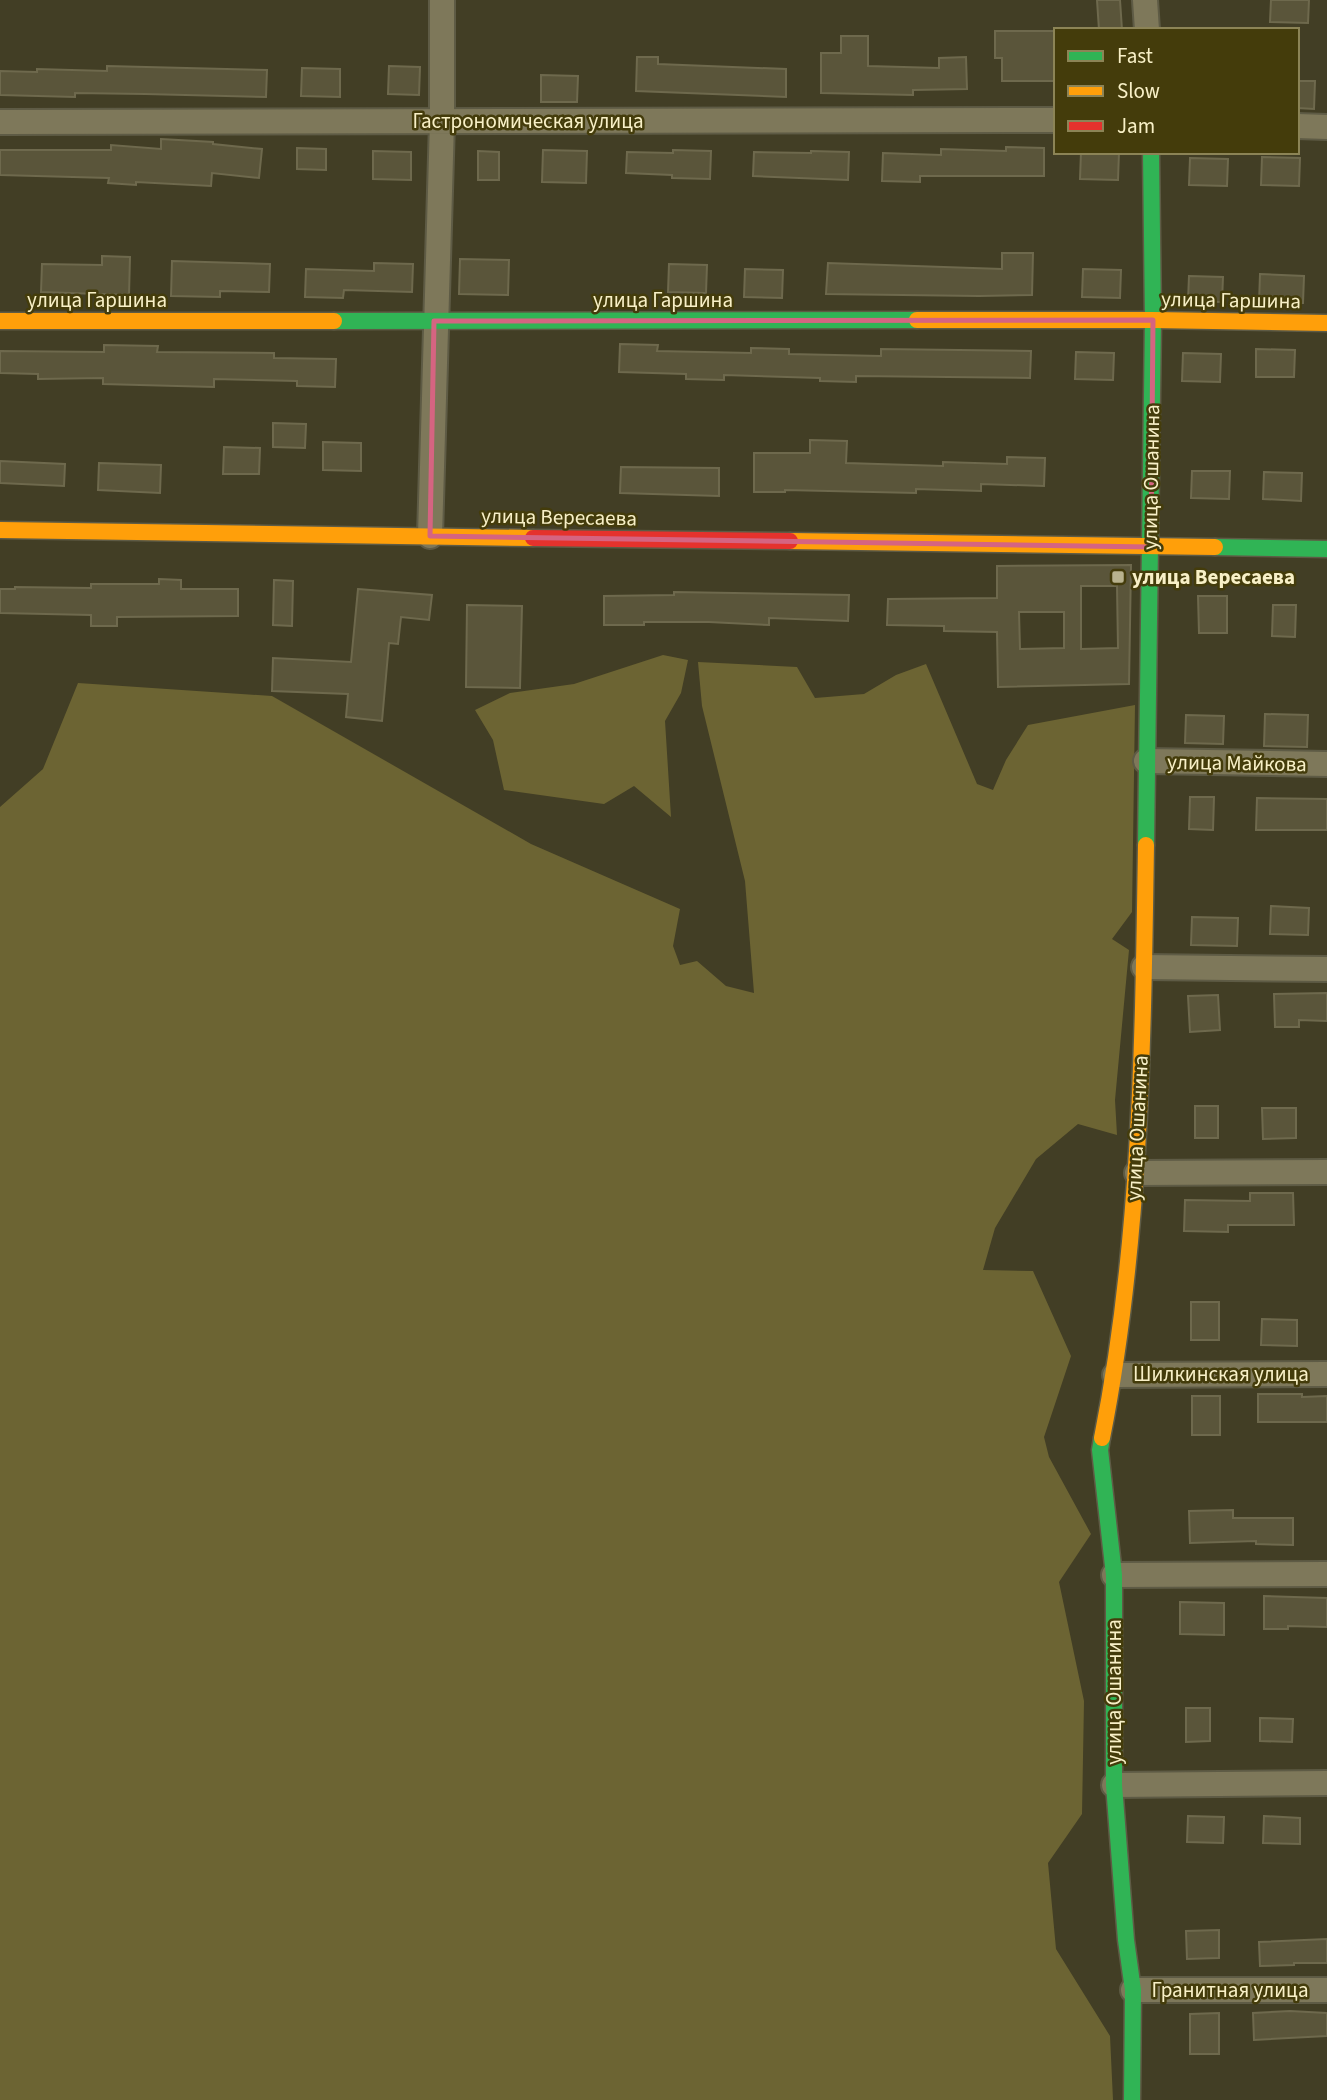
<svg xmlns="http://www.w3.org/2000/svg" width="1327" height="2100" font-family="'Source Sans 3',sans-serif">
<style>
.green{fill:#6c6433}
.building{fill:#5a553a;stroke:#6e694d;stroke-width:2;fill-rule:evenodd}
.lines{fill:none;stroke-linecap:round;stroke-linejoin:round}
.street-casing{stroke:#5e5b45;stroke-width:28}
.fast-casing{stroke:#5e5b45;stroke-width:19}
.slow-casing{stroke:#5e5b45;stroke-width:19}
.jam-casing{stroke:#5e5b45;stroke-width:19}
.street{stroke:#7e785a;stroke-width:24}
.fast{stroke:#30b455;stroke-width:16}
.slow{stroke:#ff9f0a;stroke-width:16}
.jam{stroke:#e5322d;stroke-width:16}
.marked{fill:none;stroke:#d56481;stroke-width:5;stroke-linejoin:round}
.poi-dot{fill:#b8b28e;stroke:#443c0b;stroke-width:2.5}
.labels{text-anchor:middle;stroke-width:5;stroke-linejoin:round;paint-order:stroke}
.street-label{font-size:21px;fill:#f8f0c7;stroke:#443c0b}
.poi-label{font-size:21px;font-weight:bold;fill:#f8f0c7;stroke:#443c0b;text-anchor:start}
</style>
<rect width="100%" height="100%" fill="#423e25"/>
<path class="green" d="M663 655 688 660 681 693 665 721 671 817 634 786 604 804 504 790 493 740 475 710 510 693 574 684Z
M698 662 797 667 815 698 864 694 896 675 926 664 977 784 993 790 1006 760 1028 725 1135 705 1132 912 1112 939 1129 950 1115 1100 1117 1135 1078 1124 1036 1159 995 1228 983 1270 1033 1271 1071 1356 1044 1437 1049 1457 1091 1534 1059 1582 1084 1701 1082 1814 1048 1863 1056 1949 1110 2036 1113 2100H0V807L43 769 78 683 272 696 531 844 680 909 673 946 680 965 697 961 726 986 754 993 745 881 702 706Z"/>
<path class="building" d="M1097 0H1120L1122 30H1099Z
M1271 0H1309L1308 23 1270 22Z
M995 31H1056V81H1002V58H995Z
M841 36H868V66L939 68V58L966 57 967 89 913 90V95L821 93V53H841Z
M637 57H658V64L786 69V97L636 91Z
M107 66 267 70 266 97 145 94 75 93V97L0 95V71L37 72V69L107 71Z
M389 66 420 67 419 95 388 94Z
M302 68 340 69V97L301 96Z
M541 75 578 76 577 102H541Z
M1297 81H1315L1314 109 1297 108Z
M161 139 213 142V144L262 149 259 178 212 173 211 186 136 182V185L108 183 109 178 0 175V150H111V145L161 149Z
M1006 147 1044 148V176H920V182L882 181 883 153 941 155V149L1006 151Z
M297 148 326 149V170L297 169Z
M543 150 587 151 586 183 542 182Z
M673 150 711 151 710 179 672 178V175L626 173 627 152 673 153Z
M373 151 411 152V180L373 179Z
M478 151 499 152V180H478Z
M811 151 849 152 848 180 753 176 754 152 811 153Z
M1081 152H1119L1118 180 1080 179Z
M1262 157 1300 158 1299 186 1261 185Z
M1190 158 1228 159 1227 186 1189 185Z
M1002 253H1033L1032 295 979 296 826 294 828 263 1002 269Z
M102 256 130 257 129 295 41 292 42 264 102 265Z
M460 259 509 260 508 295 459 294Z
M172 261 270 264 269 292 220 291V297L171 296Z
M374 263 413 264 412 292 344 290 343 298 305 297 306 269 374 271Z
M669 264 707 265 706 293 668 292Z
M745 269 783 270 782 298 744 297Z
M1083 269 1121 270 1120 298 1082 297Z
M1260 274 1304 276 1303 303H1259Z
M1189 276 1223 277 1222 302 1188 301Z
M620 344 658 345 657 351 751 353V348L789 349V354L881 356V349L1031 351 1030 378 856 376V382L820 381V378L724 375V380L686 379V374L619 372Z
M104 345 158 346 157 352 274 353V358L336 359 335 387 297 386V381L214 379V387L103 384V378L38 379V374L0 373V351L104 352Z
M1256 349 1295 350 1294 377H1256Z
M1076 352 1114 353 1113 380 1075 379Z
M1183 353 1221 354 1220 382 1182 381Z
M273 423 306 424 305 448 273 447Z
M810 440 847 441 846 463 943 466V462L1007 464V457L1045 458 1044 486 981 484V491L916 489V493L785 490V492H754V453H810Z
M323 442 361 443V471L323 470Z
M224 447 260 448 259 474H223Z
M0 461 65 464 64 486 0 483Z
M99 463 161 465 160 493 98 490Z
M621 467 719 468V496L620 493Z
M1192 471H1230L1229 499 1191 498Z
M1264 472 1302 473 1301 501 1263 499Z
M1131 565 1129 684 998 687 997 632 944 631V626L887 625 888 599 997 598V566ZM1081 586H1117L1118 648 1081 649ZM1019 612H1064V648L1020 649Z
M159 579 181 580V589H238V616L117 617V626H91V615L0 613V589H15V587L91 588V584H159Z
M274 580 293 581 292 626 273 625Z
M358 589 432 595 429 620 401 617 398 644 389 643 382 721 346 717 348 694 272 691 273 658 351 662Z
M674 592 849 595 848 621 769 618V625L709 622H644V625H604V596L674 595Z
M1198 596H1227V633H1199Z
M467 605 522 606 520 688 466 687Z
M1273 605H1296L1295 637 1272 636Z
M1265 714 1308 715 1307 747 1264 746Z
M1186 715 1224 716 1223 744 1185 743Z
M1190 797H1214L1213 830 1189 829Z
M1257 798 1327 799V830H1256Z
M1271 906 1309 908 1308 935 1270 934Z
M1192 917 1238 918 1237 946 1191 945Z
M1327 993V1021L1299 1020V1027H1275L1274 994Z
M1218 995 1220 1030 1190 1032 1188 996Z
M1195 1106H1218V1138H1195Z
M1262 1108H1296V1138L1263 1139Z
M1250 1193H1293L1294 1225H1228V1232L1184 1231 1185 1200 1250 1201Z
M1191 1302H1219V1340H1191Z
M1262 1319 1297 1320V1346L1261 1345Z
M1258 1394H1302V1397L1327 1396V1422H1258Z
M1192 1396H1220V1435H1192Z
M1233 1510V1518H1293V1545L1256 1544V1541L1190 1543 1189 1511Z
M1264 1596 1327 1598V1627L1288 1626V1629H1264Z
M1180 1602 1224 1603V1635L1180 1634Z
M1186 1708H1210V1741L1186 1742Z
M1260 1718 1293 1719 1292 1742 1260 1741Z
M1188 1816 1224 1817 1223 1843 1187 1842Z
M1264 1816 1300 1818V1844L1263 1843Z
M1219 1930V1958L1187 1959 1186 1931Z
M1327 1939V1963H1294V1965L1260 1966 1259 1942Z
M1290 2011 1327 2013V2036L1254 2040 1253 2013Z
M1219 2013V2054H1190V2014Z"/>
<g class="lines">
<g class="street-casing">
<path id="street" d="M1145 0 1147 30
M0 122 1056 120
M1297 126 1327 127
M430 536 442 122V0
M1146 761 1327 764
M1144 967 1327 969
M1137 1173 1327 1172
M1115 1375 1327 1374
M1114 1575 1327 1574
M1114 1785 1327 1783
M1133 1990H1327"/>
</g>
<g class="fast-casing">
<path id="fast" d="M334 321 917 320
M1215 547 1327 549
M1146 845 1153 320 1151 152
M1102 1438 1100 1450 1114 1575V1785L1126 1940 1133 1990 1132 2100"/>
</g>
<g class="slow-casing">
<path id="slow" d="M917 320H1153L1327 323
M0 321H334
M0 530 533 538
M790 541 1215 547
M1102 1438C1141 1243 1143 1043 1146 845"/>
</g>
<g class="jam-casing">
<path id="jam" d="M533 538 790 541"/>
</g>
<use href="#street" class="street"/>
<use href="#fast" class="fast"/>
<use href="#slow" class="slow"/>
<use href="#jam" class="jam"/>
</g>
<path class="marked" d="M1153 320 1151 547 430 536 434 321Z"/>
<rect class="poi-dot" x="1111" y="570" width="14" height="14" rx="3.5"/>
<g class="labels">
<g class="street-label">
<text x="528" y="128">Гастрономическая улица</text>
<text x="97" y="307">улица Гаршина</text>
<text x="663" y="307">улица Гаршина</text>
<text transform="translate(1231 300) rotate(1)" y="7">улица Гаршина</text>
<text transform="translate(1151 477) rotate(-89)" y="7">улица Ошанина</text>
<text transform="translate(559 517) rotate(1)" y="7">улица Вересаева</text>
<text transform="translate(1237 763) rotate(1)" y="7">улица Майкова</text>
<text transform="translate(1137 1128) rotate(-87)" y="7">улица Ошанина</text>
<text x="1221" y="1381">Шилкинская улица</text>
<text transform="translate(1114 1692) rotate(-90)" y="7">улица Ошанина</text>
<text x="1230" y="1997">Гранитная улица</text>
</g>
<g class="poi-label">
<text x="1132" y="584">улица Вересаева</text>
</g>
</g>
<rect x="1054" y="28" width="245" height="126" fill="#443c0b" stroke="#8c8456" stroke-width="2"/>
<rect x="1068" y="51" width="35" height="10" fill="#30b455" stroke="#8c8456" stroke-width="2"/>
<text x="1117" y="63" font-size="21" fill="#f8f0c7">Fast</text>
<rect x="1068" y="86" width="35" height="10" fill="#ff9f0a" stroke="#8c8456" stroke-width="2"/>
<text x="1117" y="98" font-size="21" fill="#f8f0c7">Slow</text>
<rect x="1068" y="121" width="35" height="10" fill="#e5322d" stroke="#8c8456" stroke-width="2"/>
<text x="1117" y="133" font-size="21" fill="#f8f0c7">Jam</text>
</svg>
